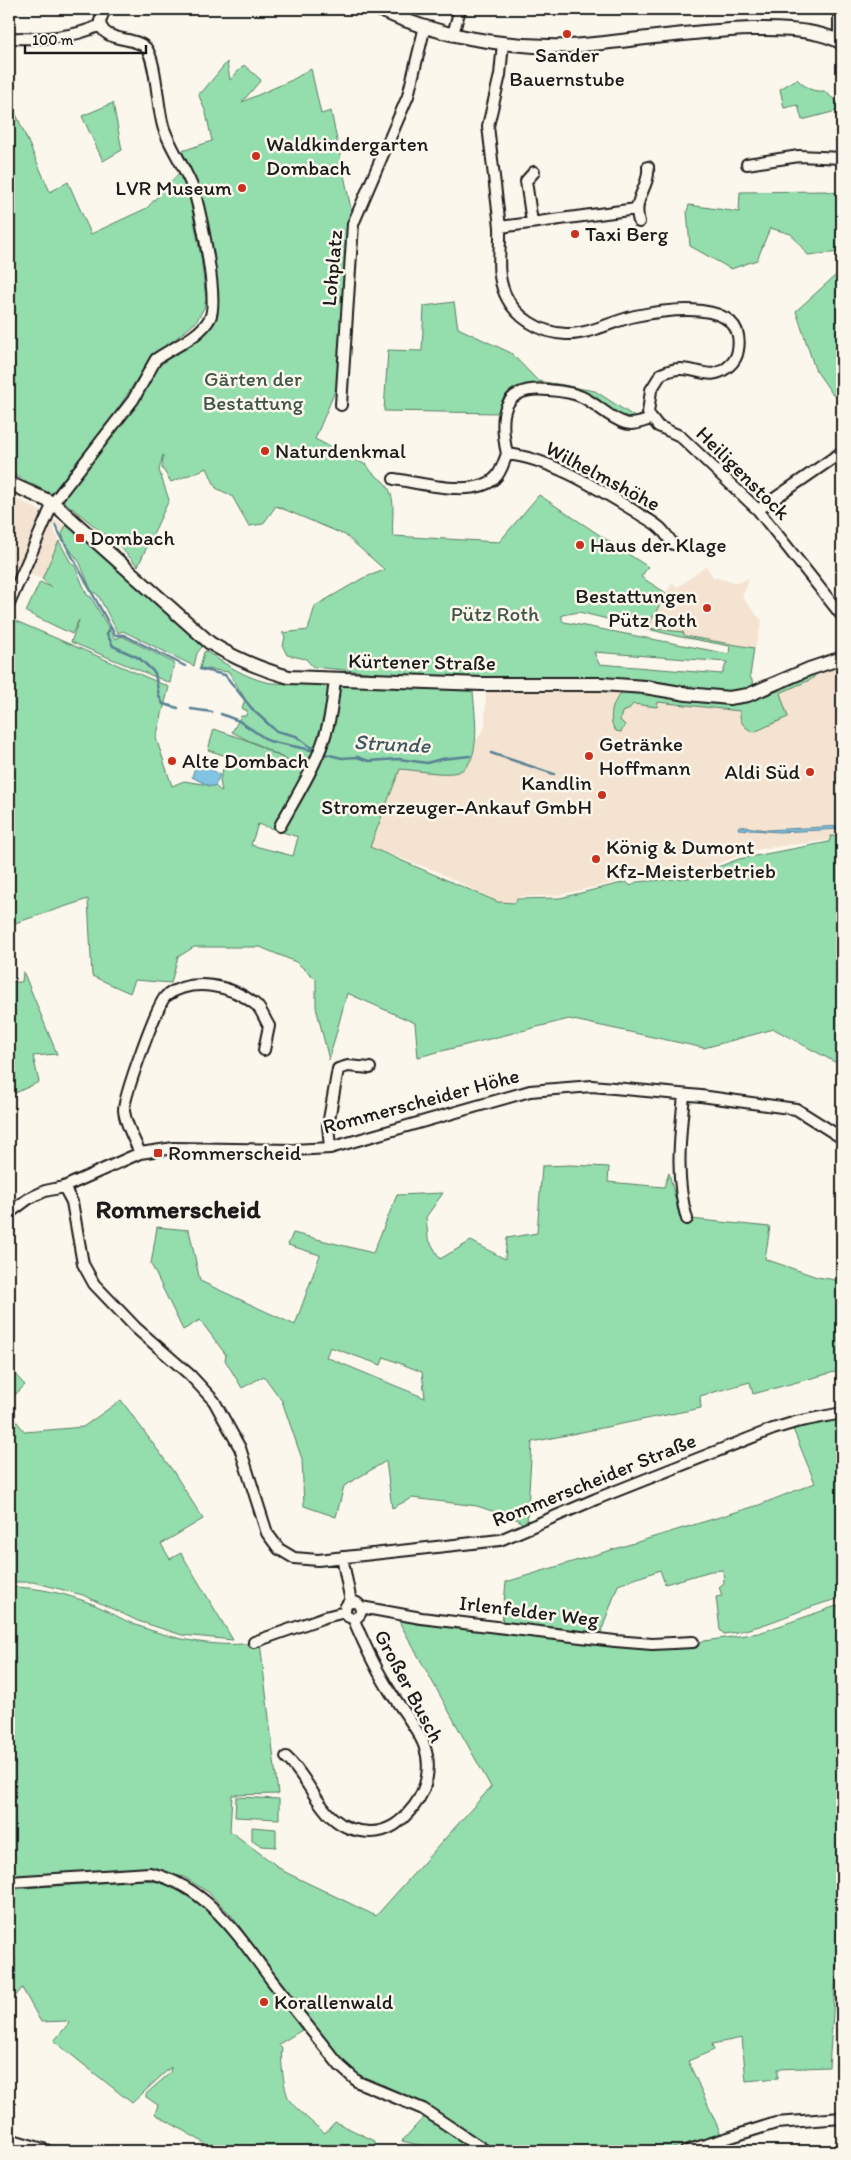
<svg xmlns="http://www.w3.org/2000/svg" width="851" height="2160" font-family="Itim,sans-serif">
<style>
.built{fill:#f4e3d1}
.green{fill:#94ddad;stroke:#587c64;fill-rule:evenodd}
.water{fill:#81c4e2;stroke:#598193}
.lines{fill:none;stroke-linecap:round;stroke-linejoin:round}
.stream{stroke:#598193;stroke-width:2.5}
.minor-casing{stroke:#1c1c1c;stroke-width:14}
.major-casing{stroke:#1c1c1c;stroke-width:16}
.minor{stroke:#fbf7ec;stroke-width:10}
.major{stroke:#fbf7ec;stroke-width:12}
.poi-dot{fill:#c8321e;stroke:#fbf7ec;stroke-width:2}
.labels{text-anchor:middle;stroke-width:5;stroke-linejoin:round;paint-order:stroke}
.poi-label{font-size:21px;fill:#1c1c1c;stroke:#fbf7ec;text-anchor:start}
.street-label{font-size:21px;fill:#1c1c1c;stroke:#fbf7ec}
.park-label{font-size:21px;fill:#405648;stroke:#fbf7ec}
.water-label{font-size:22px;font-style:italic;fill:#3f5761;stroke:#fbf7ec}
.district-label{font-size:26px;font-weight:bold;fill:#1c1c1c;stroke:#fbf7ec}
</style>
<rect width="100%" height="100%" fill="#fbf7ec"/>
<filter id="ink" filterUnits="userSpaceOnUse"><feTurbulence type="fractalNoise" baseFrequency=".02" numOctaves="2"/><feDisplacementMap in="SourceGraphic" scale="10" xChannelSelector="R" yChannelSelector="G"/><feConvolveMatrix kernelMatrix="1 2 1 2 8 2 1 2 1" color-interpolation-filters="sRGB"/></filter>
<g filter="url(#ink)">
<path class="built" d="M9 496 30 505 65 526 62 534 59 527 54 523 52 525 59 541 42 579 27 573 9 614Z
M706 566 713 577 739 583 750 577 742 597 762 621 756 645 754 648 646 628 672 583 678 587Z
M842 667V826L785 830 739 829 779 832 842 829V836H831L830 840 752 850 688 876 625 880 559 895 518 897 516 903 498 902 436 871 370 847 400 769 441 772 474 754 476 741 485 727 486 690 649 693 698 702 728 704 752 700 817 673Z"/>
<path class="green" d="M227 62 230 80 244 65 261 80 242 102 292 80 311 69 321 114 331 111 352 214 338 384 315 439 368 466C371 475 382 478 387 486 397 500 391 519 393 536L499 542 539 495 648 567 641 577 666 593 647 628 683 632 685 636 754 648 750 676 755 687 740 691H713L650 680 418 677 313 667 306 659 287 655 283 647 285 636 282 633 308 630 315 606 363 578 385 570 345 535 276 506 263 524 249 526 232 496 216 488 207 468 171 482 162 468 163 455 159 470 169 500 138 566 119 546 62 500 106 445 146 389 159 366 207 330 218 315 213 255 200 190 182 151 212 141 206 113 198 93 202 92ZM579 612 676 636 730 646 729 654 564 622 562 620V615ZM594 652 727 662 722 674 599 664Z
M797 79C806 88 812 92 824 91L836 101 840 110 802 120 798 105 784 108 780 89Z
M9 98 50 192 68 182 91 234 147 208 179 173 189 194 201 257 206 299 204 308 196 322 189 328 150 359 112 418 51 494 9 472Z
M113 103 122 150 103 161 82 116Z
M826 191 842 194V252L808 255 791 234 770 228 757 260 731 269 690 246 687 211 689 205 739 212 740 192Z
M836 275 842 281V394L833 395 815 369 796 311Z
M454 302 458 328 511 353 538 381 595 391 638 419C618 420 610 405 594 396 563 379 514 374 498 413L384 411 388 350 422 351 424 306Z
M66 525 104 557 144 594 206 642 197 653 194 666 123 631 118 633 98 595 91 590 80 563 66 544 62 534Z
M59 541 71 563 75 566 87 595 91 597 115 639 122 636 174 663 170 683 71 642 79 620 72 634 26 612 40 582 51 587 42 579Z
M9 618 169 687 156 738 172 786 184 781 215 786 222 792 220 780 223 769 232 768 235 759 208 750 214 729 255 743 300 767 232 732 241 716H246L247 710 242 709 245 699 229 672 200 668 204 652 206 651C225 664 247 679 271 683L473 690C474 711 484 763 458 772 445 776 415 770 400 769L370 847 498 902 515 903 517 899 560 898 626 882 631 886 636 882 689 878 739 859 829 842 831 836H842V1066L774 1029 704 1048 569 1019 418 1057 415 1023 347 993 329 1060 316 1007V979L296 962 260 947H194L178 957 171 983 135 980 130 993 92 976 88 899 9 925ZM258 824 298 837 293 856 251 845Z
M817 673 812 679 780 693 788 717 754 732C744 728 739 722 740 711L658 702 657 707 633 704 628 710 622 712 620 720 625 725 621 732 616 731C607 721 612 700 623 692 662 693 702 709 741 702 767 698 793 684 817 673Z
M23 971 57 1054 33 1056 39 1082 9 1096V982H22Z
M571 1165 609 1167 608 1182 664 1187 669 1173 680 1218 770 1227 765 1259 817 1277 842 1281V1370L753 1394 750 1382 700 1396 701 1408 532 1442 527 1524 523 1526 519 1520 477 1506 412 1498 392 1508 386 1461 344 1486 336 1517 304 1506 302 1459 282 1401 264 1376 242 1388 225 1360 226 1355 200 1320 183 1330 151 1264 157 1227 189 1230 200 1281 295 1325 320 1255 288 1245 293 1233 373 1253 397 1195 443 1193 426 1217 428 1238 440 1259 471 1241 505 1259 507 1238 537 1233 542 1166ZM330 1347 381 1365 384 1357 422 1372 425 1398 326 1357Z
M9 1368 25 1385 9 1401Z
M121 1400 173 1471 203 1519 161 1544 170 1559 181 1553 233 1640 182 1635 138 1621 83 1595 33 1582H9V1412L25 1432 83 1427Z
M842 1419V1598C801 1607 766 1629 724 1634L720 1630 716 1597 722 1596 719 1587 724 1583 723 1570 711 1571 665 1584 660 1570 618 1585 600 1635 502 1624 506 1582 759 1505 815 1483 793 1429Z
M9 1587C38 1587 68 1594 95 1605 109 1611 122 1620 136 1625 175 1640 219 1649 260 1642L278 1794 232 1795 230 1831 285 1872 376 1916 491 1787 397 1618 677 1645 759 1633 842 1604V1964L837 1960 829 2067 778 2069V2078L746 2081 742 2038 712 2044 714 2050 688 2061 721 2134 663 2151H496L454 2123 382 2084 352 2072 302 2011 232 1916 208 1892 184 1877 144 1869 9 1877Z
M236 1797 279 1799V1819L235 1817Z
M252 1827 276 1829V1847L262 1846 252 1840Z
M144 1880 165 1883 192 1895 223 1925 302 2030 279 2044 282 2048C280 2058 284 2093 290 2101 294 2107 319 2129 325 2133L335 2122 375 2141 374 2151H204L208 2145 155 2114 158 2105 146 2097V2094L170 2073 171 2067 132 2103 54 2041 69 2023 67 2021 41 2022 22 1988 9 2005C9 1998 7 1989 9 1983 12 1971 22 1961 9 1949V1889Z
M424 2117 475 2151H427L439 2150 402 2141Z"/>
<path class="water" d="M197 760 220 775 215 786H209L192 777Z
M739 826 767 830 842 826V829L779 832 738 829Z"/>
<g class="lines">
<path class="stream" d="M55 525 115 635H124L185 666
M110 626 107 634 113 646 139 658 155 673 159 696 163 704 178 708
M200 669 225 675 253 710 276 731 296 736 316 751
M191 709 212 712
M221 714 239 721 269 741 311 750
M321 753 342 758 357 757 369 761 399 759 427 763 441 759 470 756
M491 753 554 774"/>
<g class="minor-casing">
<path id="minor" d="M453 34 460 9
M9 38C39 39 72 39 100 25
M839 41V9
M503 43 500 75 488 126 500 227 636 209
M747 164 799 156 842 158
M532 222 526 181 534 172
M639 222C632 197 650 188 648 167
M500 227C501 251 495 271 505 294 515 317 540 333 566 334 589 335 613 321 635 316 666 310 747 297 738 350 737 357 734 362 729 366 711 382 698 368 679 369 673 369 666 372 661 374L651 390 648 413 658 426 680 436 758 510 842 616
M341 405 353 224 408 96 425 26
M507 454C499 417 500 385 548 390 559 391 572 392 582 397 597 404 609 418 625 423 634 426 643 421 651 419
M394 479C421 483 475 498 495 478 501 473 504 461 507 454 551 459 595 487 633 510 641 516 651 520 659 527 664 531 669 539 673 544
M758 510 842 452
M9 604 53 503 133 400 156 359C173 347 200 337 210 318 219 300 201 216 195 194 188 172 172 151 164 129 157 110 157 61 146 48 134 35 102 44 100 21L105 9
M280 826C298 793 319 762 328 725 332 711 333 695 335 679
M684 1095C680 1137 675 1179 687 1219
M330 1148 328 1125 338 1069 348 1066 370 1068
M140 1153C135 1141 125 1124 124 1110 124 1097 157 1003 166 996 192 977 231 985 255 1004 261 1008 265 1020 269 1026L264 1050
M64 1187 72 1202 83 1264 94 1284 136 1328 190 1375 214 1401 240 1448 267 1533 279 1549 294 1558 318 1560 500 1540 596 1499 773 1429 796 1422 842 1413
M9 1213 28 1199 45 1191 64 1187 140 1153 174 1148 293 1150 330 1148 530 1091 592 1086 701 1096 796 1109 842 1138
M342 1557 351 1602
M345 1610a8 8 0 1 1 16 0a8 8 0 1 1-16 0Z
M361 1607 421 1618 615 1641 652 1644 693 1642
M254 1642 325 1617 345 1612
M286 1757C316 1784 320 1831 370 1832 390 1832 402 1821 414 1806 427 1789 432 1766 424 1745 418 1729 401 1708 391 1693 376 1670 364 1644 353 1618
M9 1882 150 1873C209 1887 239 1937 273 1982 295 2010 317 2038 340 2066L358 2082 423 2109 486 2151
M686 2151 776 2123 842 2118"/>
</g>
<g class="major-casing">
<path id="major" d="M378 9C436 36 505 48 569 46 634 43 791 11 842 43
M9 483 53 503 210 643C236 659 260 669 289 677L482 684H601L645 687 687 694 729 698 748 695 809 669 842 658
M9 2140 46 2151"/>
</g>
<use href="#minor" class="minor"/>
<use href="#major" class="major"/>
</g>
</g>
<g class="poi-dot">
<circle cx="567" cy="34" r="5"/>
<circle cx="256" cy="156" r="5"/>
<circle cx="242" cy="188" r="5"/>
<circle cx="575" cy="234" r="5"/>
<circle cx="265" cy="451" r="5"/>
<rect x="75" y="533" width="10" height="10" rx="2.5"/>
<circle cx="580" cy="545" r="5"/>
<circle cx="707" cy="608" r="5"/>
<circle cx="589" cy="756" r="5"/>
<circle cx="172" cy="761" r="5"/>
<circle cx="810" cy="772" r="5"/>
<circle cx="602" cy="795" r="5"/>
<circle cx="596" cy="859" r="5"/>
<rect x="153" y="1148" width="10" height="10" rx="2.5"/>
<circle cx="264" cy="2002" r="5"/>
</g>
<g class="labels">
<g class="poi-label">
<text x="567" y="62" text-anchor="middle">Sander<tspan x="567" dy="24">Bauernstube</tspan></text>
<text x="266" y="151">Waldkindergarten<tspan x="266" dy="24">Dombach</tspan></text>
<text x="232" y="195" text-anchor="end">LVR Museum</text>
<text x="585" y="241">Taxi Berg</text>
<text x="275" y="458">Naturdenkmal</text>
<text x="90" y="545">Dombach</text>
<text x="590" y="552">Haus der Klage</text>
<text x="697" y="603" text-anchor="end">Bestattungen<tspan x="697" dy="24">Pütz Roth</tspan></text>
<text x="599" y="751">Getränke<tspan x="599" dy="24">Hoffmann</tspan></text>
<text x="182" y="768">Alte Dombach</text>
<text x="800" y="779" text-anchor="end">Aldi Süd</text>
<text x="592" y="790" text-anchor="end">Kandlin<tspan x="592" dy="24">Stromerzeuger-Ankauf GmbH</tspan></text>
<text x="606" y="854">König &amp; Dumont<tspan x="606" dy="24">Kfz-Meisterbetrieb</tspan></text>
<text x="168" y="1160">Rommerscheid</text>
<text x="274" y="2009">Korallenwald</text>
</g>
<g class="street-label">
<text transform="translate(332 268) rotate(-85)" y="7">Lohplatz</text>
<text transform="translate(743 473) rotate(45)" y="7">Heiligenstock</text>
<text transform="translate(603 476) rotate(28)" y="7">Wilhelmshöhe</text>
<text transform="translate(422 662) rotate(1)" y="7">Kürtener Straße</text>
<text transform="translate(421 1101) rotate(-15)" y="7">Rommerscheider Höhe</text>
<text transform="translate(594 1480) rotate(-22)" y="7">Rommerscheider Straße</text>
<text transform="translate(529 1611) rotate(7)" y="7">Irlenfelder Weg</text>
<text transform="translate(409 1686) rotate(62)" y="7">Großer Busch</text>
</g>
<g class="park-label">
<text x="253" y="386">Gärten der<tspan x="253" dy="24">Bestattung</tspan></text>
<text x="495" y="621">Pütz Roth</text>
</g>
<g class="water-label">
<text transform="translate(392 743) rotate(3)" y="8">Strunde</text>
</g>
<g class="district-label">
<text x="178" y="1218">Rommerscheid</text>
</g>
</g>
<rect width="851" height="2160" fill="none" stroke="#fbf7ec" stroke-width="30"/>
<rect x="15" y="15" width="821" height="2130" fill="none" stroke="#1c1c1c" stroke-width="2" filter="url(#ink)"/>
<path d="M25 45v8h121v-8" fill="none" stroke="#1c1c1c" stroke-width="2.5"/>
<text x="32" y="45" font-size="15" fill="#1c1c1c" stroke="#fbf7ec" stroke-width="4" paint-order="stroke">100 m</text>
</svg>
